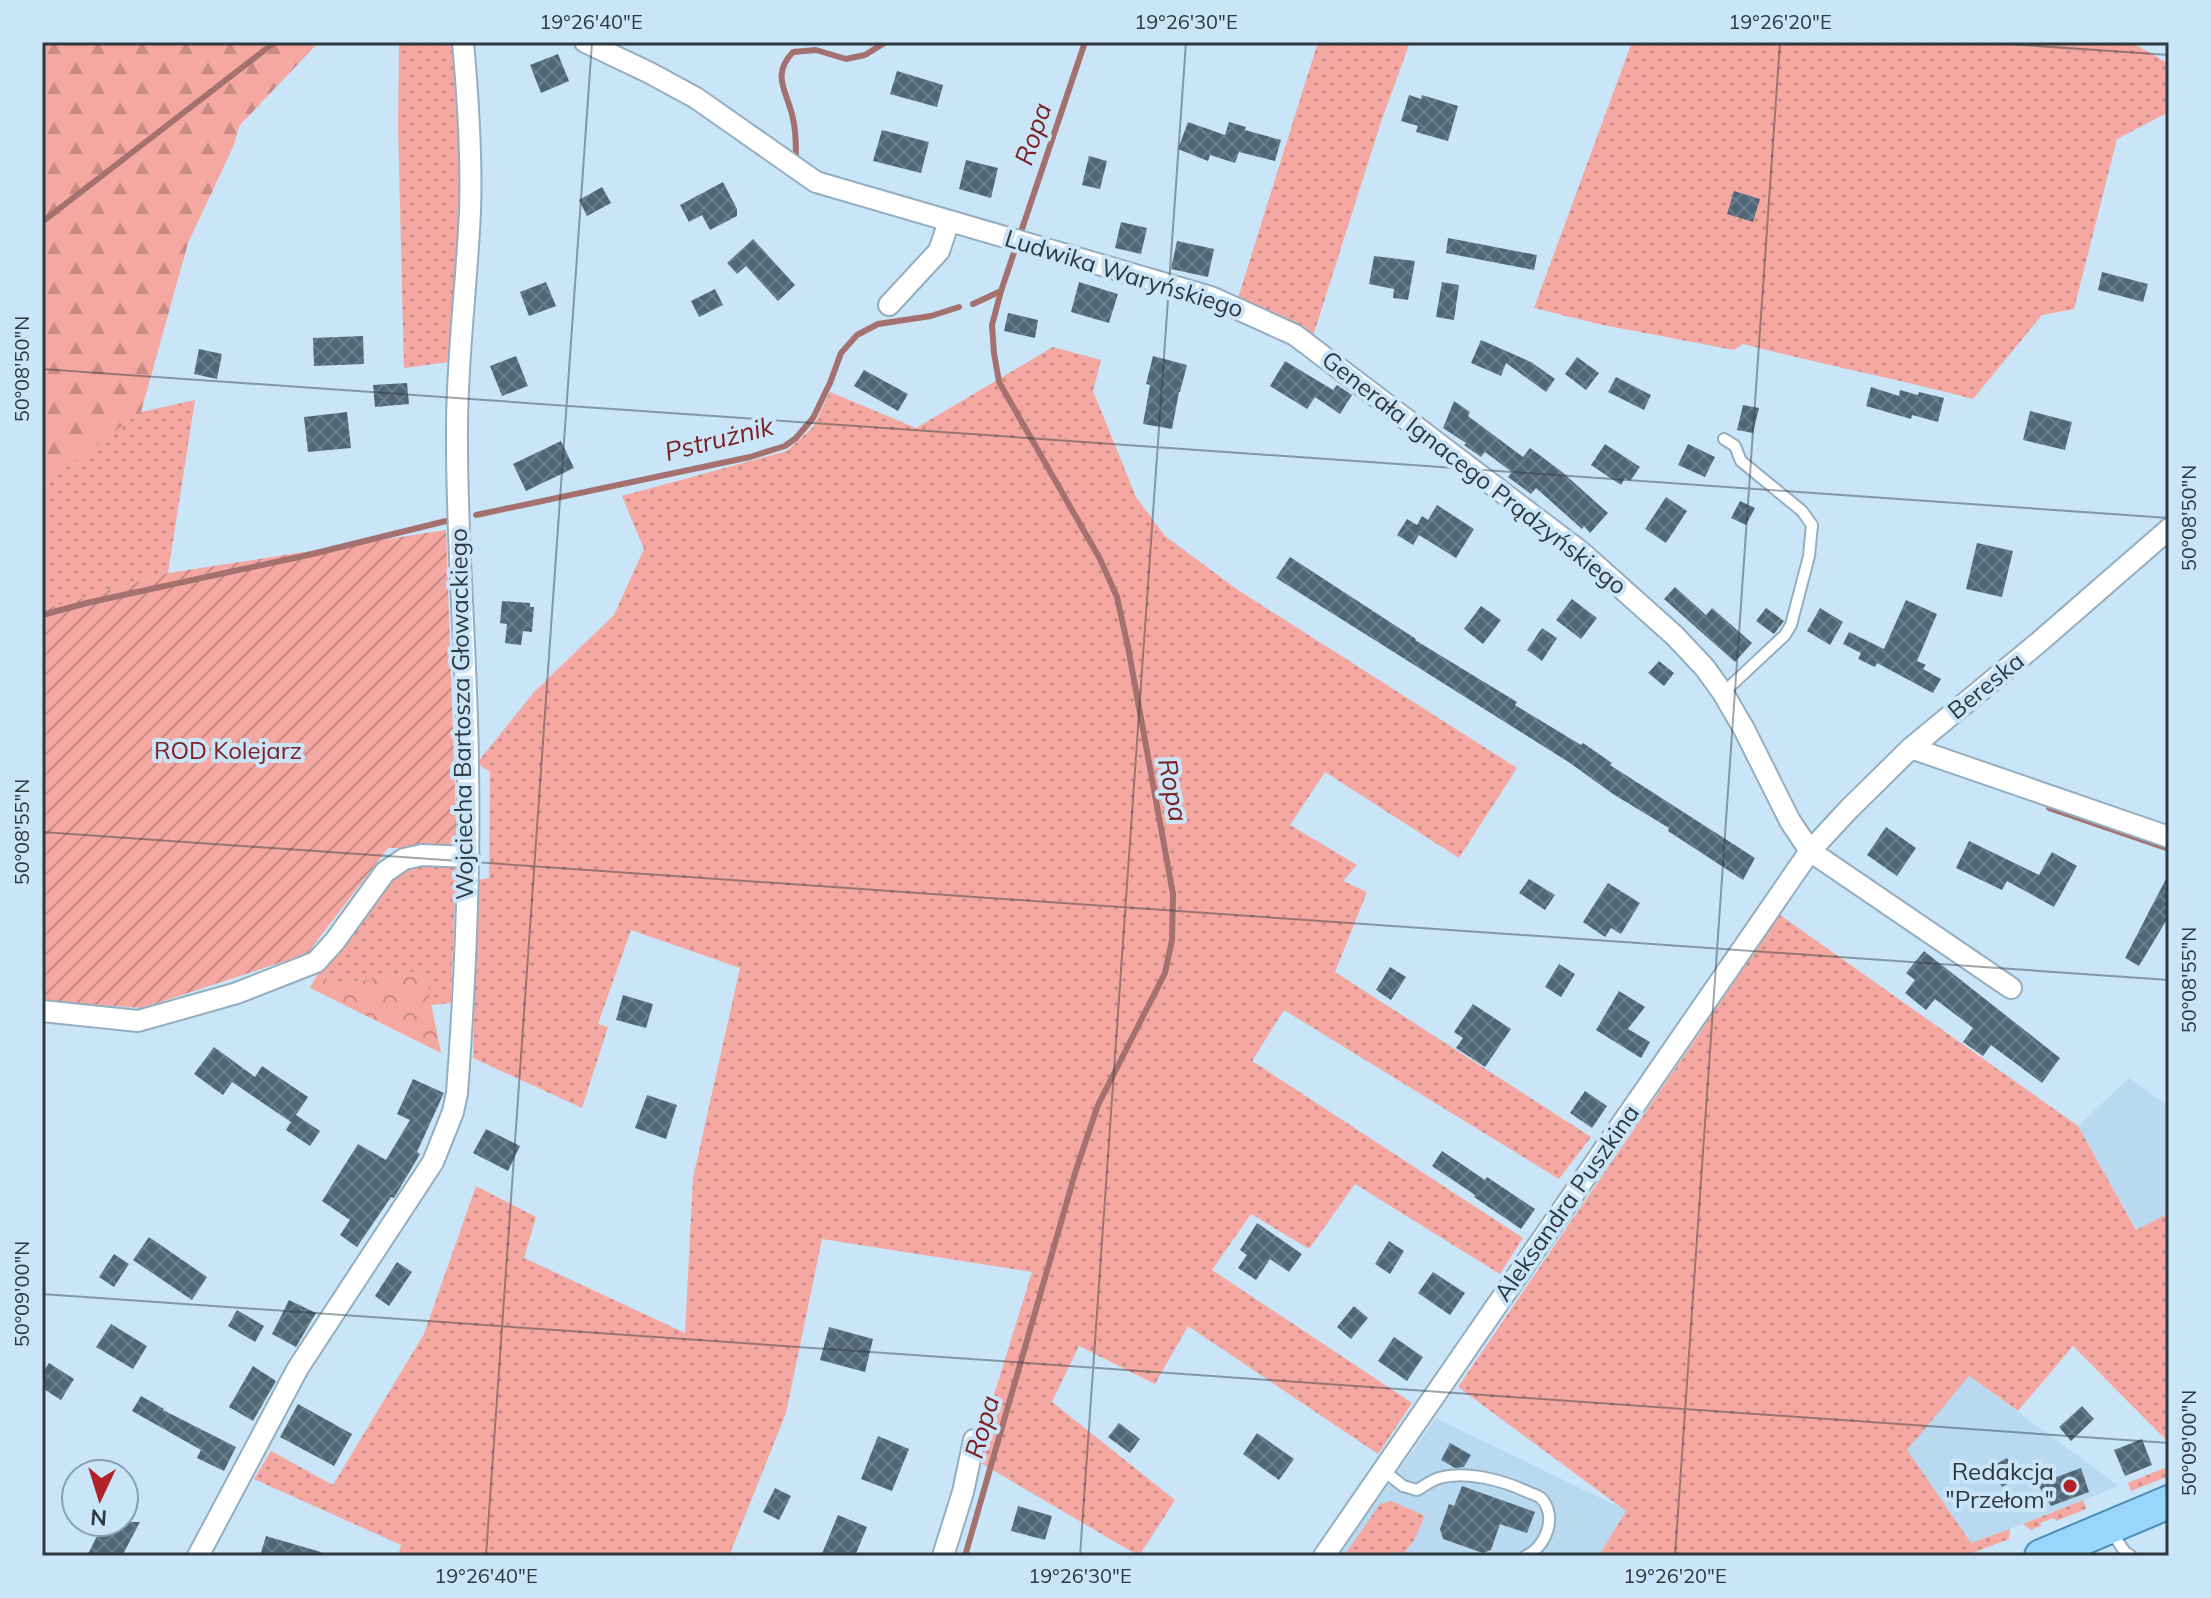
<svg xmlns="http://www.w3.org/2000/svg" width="2211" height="1598" font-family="Mulish,sans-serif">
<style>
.built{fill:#b8d9f0}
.grass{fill:url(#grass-dots)}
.forest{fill:url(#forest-firs)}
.park{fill:url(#park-crowns)}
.garden{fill:url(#garden-furrows)}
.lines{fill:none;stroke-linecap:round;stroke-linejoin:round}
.stream{stroke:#a4716f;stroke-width:6}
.building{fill:url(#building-cross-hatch)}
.lane-casing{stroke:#94aec0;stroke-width:14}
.street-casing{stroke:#94aec0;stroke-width:24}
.primary-casing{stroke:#488db7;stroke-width:36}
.lane{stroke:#fff;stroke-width:10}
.street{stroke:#fff;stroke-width:20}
.primary{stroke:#9ad6fb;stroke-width:32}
.ticks{fill:none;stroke:#2d383f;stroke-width:2;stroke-opacity:0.45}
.poi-dot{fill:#b22028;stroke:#cae5f8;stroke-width:3}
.labels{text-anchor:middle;stroke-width:8;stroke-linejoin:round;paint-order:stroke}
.street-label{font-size:24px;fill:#2d383f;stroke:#cae5f8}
.park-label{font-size:24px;fill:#7d2122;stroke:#cae5f8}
.poi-label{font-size:24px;fill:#2d383f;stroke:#cae5f8;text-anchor:end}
.water-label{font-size:26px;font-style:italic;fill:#7b2021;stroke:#cae5f8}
.neatline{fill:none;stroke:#2d383f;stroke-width:3}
.ticks-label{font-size:20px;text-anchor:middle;fill:#2d383f}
</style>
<defs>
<pattern id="grass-dots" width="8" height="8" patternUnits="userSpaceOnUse" patternTransform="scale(2)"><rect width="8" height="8" fill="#f5a8a1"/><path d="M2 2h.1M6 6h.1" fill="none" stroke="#c78a85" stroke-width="1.8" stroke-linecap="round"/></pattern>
<pattern id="forest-firs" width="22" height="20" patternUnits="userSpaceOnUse" patternTransform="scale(2)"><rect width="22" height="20" fill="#f5a8a1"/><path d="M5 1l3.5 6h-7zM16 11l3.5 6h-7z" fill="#c78a85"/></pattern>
<pattern id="park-crowns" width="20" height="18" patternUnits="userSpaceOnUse" patternTransform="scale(2)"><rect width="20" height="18" fill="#f5a8a1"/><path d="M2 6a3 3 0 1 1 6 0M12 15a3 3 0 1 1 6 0" fill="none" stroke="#c78a85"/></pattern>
<pattern id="garden-furrows" width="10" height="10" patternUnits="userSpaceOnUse" patternTransform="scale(2)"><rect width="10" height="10" fill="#f5a8a1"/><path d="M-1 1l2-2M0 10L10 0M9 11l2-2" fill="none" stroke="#c78a85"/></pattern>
<pattern id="building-cross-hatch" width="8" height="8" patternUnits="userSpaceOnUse" patternTransform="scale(2)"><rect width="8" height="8" fill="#4f6777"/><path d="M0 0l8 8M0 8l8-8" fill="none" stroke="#6b7e8a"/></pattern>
</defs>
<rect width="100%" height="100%" fill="#cae5f8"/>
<path class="built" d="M2129 1078 2169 1106V1287L2078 1126Z
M1969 1376 2119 1486 1971 1544 1906 1450Z
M1436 1418 1627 1511 1600 1554 1594 1556H1338Z"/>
<path class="grass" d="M399 42H452L459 140 461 219 449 362 404 368 398 126Z
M1318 42H1410L1381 122 1313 336 1238 298Z
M1632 42H2131L2169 64V112L2117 139 2074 309 2042 315 1973 399C1897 379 1820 364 1743 344L1734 350 1598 324 1534 308Z
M1053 347 1101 360 1093 391 1136 497 1165 536 1238 590 1517 768 1459 858 1325 772 1290 825 1357 865 1343 881 1367 892 1335 972 1591 1137 1559 1179 1284 1010 1252 1061 1523 1238 1500 1274 1355 1184 1309 1249 1251 1214 1212 1270 1412 1403 1378 1454 1188 1326 1155 1384 1079 1346 1052 1402 1175 1500 1139 1556 974 1459 1032 1272 822 1239 786 1413 729 1556H398L401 1545 254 1479 271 1451 333 1485 424 1334 476 1186 536 1217 524 1258 685 1333 693 1178 740 968 631 930 598 1024 608 1027 582 1108 473 1058 477 880 489 878 490 772 477 763 534 692 614 615 644 549 622 496 787 451 813 427 830 392 916 428Z
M195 400 168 573 42 610V486L141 412Z
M430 863 456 866 451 1003 431 1005 427 983 415 972 335 984 317 975 376 892 408 866Z
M1780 915 2078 1126 2136 1230 2169 1213V1443L2073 1346 2018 1411 1969 1376 1907 1450 1971 1543 2010 1529 2009 1539 1964 1556H1595L1600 1554 1626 1511 1458 1387Z
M2169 1466V1476L2131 1491 2128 1483Z
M2083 1500 2086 1509 2056 1521 2054 1518 2040 1523 2041 1526 2031 1530 2023 1524Z
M1391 1501 1425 1516 1413 1542 1401 1556H1344L1380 1504Z"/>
<path class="forest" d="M42 42H319L239 126 234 145 188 243 141 412 42 486Z"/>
<path class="park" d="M415 972 427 983 441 1053 310 988 317 975 335 984Z"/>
<path class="garden" d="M446 530 457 848H388L307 954 142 1008 42 1001V610L168 573Z"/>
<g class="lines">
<path class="stream" d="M796 158C796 145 796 131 793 119 788 92 770 76 793 52L816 50 846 59 865 55 886 42
M42 222 275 42
M973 304 1001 291
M476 515 750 457 785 446 796 438 813 418 830 383 841 353 857 335 878 324 931 316 959 307
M42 615 91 602 308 555 446 521
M2049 808 2169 849
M965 1556 1076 1170 1098 1105 1165 973 1172 940 1173 894 1128 647 1117 597 1100 559 999 382 994 353 992 325 1001 291 1085 42"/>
</g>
<path class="building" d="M558 54 569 81 541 93 530 65Z
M897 71 943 85 937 107 890 94Z
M1409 95 1421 99 1422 95 1458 106 1448 141 1416 132 1418 126 1401 121Z
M1188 122 1225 135 1229 122 1246 127 1245 130 1281 140 1275 161 1239 152 1235 163 1210 155 1208 161 1178 149Z
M882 130 929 142 921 173 873 161Z
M1089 156 1107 161 1100 189 1082 185Z
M966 160 998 168 991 198 959 189Z
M723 182 737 209V216L710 230 702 215 689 222 680 205Z
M602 187 611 203 587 216 579 200Z
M1734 191 1760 199 1753 222 1727 214Z
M1121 222 1147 228 1141 254 1115 248Z
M1448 238 1537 255 1534 270 1446 253Z
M753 239 795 285 778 301 746 266 737 274 727 263Z
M1177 241 1214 249 1208 277 1171 269Z
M1374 256 1415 261 1408 300 1393 298 1394 289 1369 284Z
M2102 272 2148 284 2143 302 2098 290Z
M546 282 556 306 529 316 520 292Z
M1079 282 1118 294 1109 323 1071 312Z
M1442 282 1459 285 1454 320 1436 317Z
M715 289 723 305 699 317 691 301Z
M1008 313 1038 320 1035 338 1004 331Z
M363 336 364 364 314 366 313 338Z
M1481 340 1531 362 1555 379 1546 392 1506 363 1501 376 1471 363Z
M199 349 222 354 217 379 194 374Z
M516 356 528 386 502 396 490 366Z
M1153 356 1187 365 1180 392H1179L1172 429 1143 424 1150 385 1146 384Z
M1577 357 1599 373 1586 390 1565 374Z
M1285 361 1333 390 1337 385 1352 395 1340 414 1315 397 1307 409 1270 386Z
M864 370 908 394 898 411 854 386Z
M1616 377 1651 395 1644 410 1608 392Z
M407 383 409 404 375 407 373 385Z
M1871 387 1899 396 1900 390 1918 395 1919 392 1944 398 1938 422 1912 415 1911 419 1866 406Z
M1454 401 1470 412 1468 416 1523 457 1530 448 1561 471 1608 513 1590 533 1584 526 1582 529 1536 488 1531 494 1508 477 1512 472 1485 452 1481 457 1464 445 1466 443 1443 428Z
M1743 405 1759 408 1753 433 1737 430Z
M2030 411 2072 422 2065 450 2023 440Z
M347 412 351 448 308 452 304 417Z
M561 441 574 468 526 491 513 464Z
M1605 444 1640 467 1630 481 1625 478 1621 485 1591 465Z
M1688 444 1715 457 1705 477 1678 465Z
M1666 497 1687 511 1666 543 1645 529Z
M1740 501 1755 508 1746 525 1731 518Z
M1437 505 1474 529 1456 558 1419 535 1413 545 1397 535 1407 519 1417 525 1422 516 1428 520Z
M1977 543 2013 551 2002 597 1966 589Z
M1290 557 1416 639 1415 640 1517 702 1515 705 1581 745 1583 743 1612 763 1610 765 1755 858 1743 880 1668 831 1669 828 1613 794 1570 763 1276 578Z
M1675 587 1706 615 1712 608 1752 643 1735 662 1664 599Z
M1572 599 1597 618 1581 639 1556 620Z
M1906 600 1937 614 1917 661 1926 665 1923 669 1941 679 1933 693 1877 663 1875 667 1858 659 1861 653 1843 644 1849 632 1884 649Z
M502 601 530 603V607H534L532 632 523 631 521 645 505 643 507 624 500 623Z
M1481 606 1501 620 1483 644 1464 629Z
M1766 608 1784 621 1774 634 1756 621Z
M1820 608 1843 622 1830 645 1807 631Z
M1542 628 1557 638 1542 661 1527 650Z
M1659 661 1674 673 1664 686 1648 673Z
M1886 827 1916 848 1897 876 1867 855Z
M1969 841 2039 875 2052 852 2077 866 2054 907 2007 881 2002 890 1956 868Z
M2169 873V916L2139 966 2125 958Z
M1529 879 1555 895 1545 910 1519 893Z
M1608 883 1640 903 1621 934 1611 928 1605 937 1583 922Z
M1924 951 2060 1058 2042 1083 1991 1045 1983 1056 1963 1042 1973 1028 1935 999 1926 1010 1905 993 1915 980 1906 973Z
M1559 964 1575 974 1561 997 1545 987Z
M1390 967 1406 977 1391 1000 1376 990Z
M1619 991 1645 1007 1628 1029 1650 1042 1641 1058 1596 1030Z
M623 995 653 1004 646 1028 616 1020Z
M1473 1004 1511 1029 1485 1067 1456 1048 1463 1038 1454 1032Z
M214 1047 255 1077 262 1066 308 1097 296 1115 320 1131 310 1146 286 1130 291 1122 232 1082 223 1095 194 1074Z
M413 1079 444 1093 443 1095 417 1152 420 1154 394 1198 391 1197 357 1247 340 1235 350 1220 322 1201 358 1144 386 1160 410 1120 397 1114Z
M1585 1091 1607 1106 1592 1128 1570 1113Z
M647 1095 677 1105 666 1139 635 1128Z
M486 1129 520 1146 508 1171 473 1153Z
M1442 1151 1485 1180 1487 1177 1535 1209 1521 1229 1474 1197 1475 1195 1432 1166Z
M1257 1223 1302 1254 1289 1272 1270 1259 1256 1280 1238 1268 1247 1255 1240 1250Z
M149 1237 207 1277 192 1300 133 1260Z
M1389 1241 1404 1251 1390 1274 1375 1264Z
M114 1254 129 1264 114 1287 99 1277Z
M397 1262 412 1272 389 1306 375 1296Z
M1433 1272 1465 1293 1450 1315 1418 1293Z
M289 1300 316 1313 296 1347 272 1334Z
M1354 1306 1368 1318 1351 1339 1337 1327Z
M237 1310 264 1326 255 1342 228 1326Z
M111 1324 147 1346 133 1369 96 1347Z
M829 1327 873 1339 865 1372 820 1360Z
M1394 1337 1423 1357 1407 1381 1378 1361Z
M49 1363 74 1379 61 1400 42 1388V1374Z
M253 1366 276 1381 253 1421 229 1407Z
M141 1396 164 1409 163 1410 236 1447 224 1471 197 1458 201 1450 132 1411Z
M298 1404 352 1434 334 1466 280 1437Z
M2082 1406 2094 1419 2071 1441 2059 1427Z
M1119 1423 1140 1439 1130 1453 1108 1437Z
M1257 1433 1294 1459 1279 1480 1243 1454Z
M878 1436 909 1449 892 1491 861 1479Z
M2142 1439 2152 1465 2125 1476 2114 1450Z
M1450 1443 1471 1455 1464 1467 1455 1468 1441 1460Z
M2007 1458 2018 1478 2002 1487 1991 1467Z
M2051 1468 2054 1478 2081 1468 2089 1492 2051 1506 2032 1475Z
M1462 1486 1535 1512 1527 1533 1500 1524 1491 1550 1483 1553 1443 1539 1440 1529 1449 1504 1454 1506Z
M775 1488 791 1496 779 1520 763 1512Z
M1018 1506 1052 1516 1045 1540 1011 1531Z
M838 1515 867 1527 855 1556H821Z
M83 1522H140L122 1556H87L99 1532Z
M266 1536 321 1552 320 1556H260Z"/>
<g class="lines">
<g class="lane-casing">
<path id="lane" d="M1723 693 1785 635 1791 625 1809 556 1812 525 1802 511 1741 461 1735 446 1724 439
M1383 1470 1403 1486 1417 1490C1424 1486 1432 1480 1439 1478 1467 1470 1505 1481 1530 1493 1531 1493 1540 1497 1541 1498 1558 1516 1546 1547 1526 1556
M2110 1530 2125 1552 2131 1556"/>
</g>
<g class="street-casing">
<path id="street" d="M585 42 650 73 696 98 816 182 1211 297 1295 335 1581 552 1675 636 1705 668 1723 693 1744 729 1790 821 1810 851 2011 988
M889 305 939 251 949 221
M1911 748 2169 837
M42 1011 138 1021 237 993 316 962 335 941 385 872 404 859 422 855 469 857
M198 1556 298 1368 433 1162 453 1112 457 1093C465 984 470 876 468 767 467 654 456 541 457 428 457 356 467 283 470 211 472 155 468 98 463 42
M943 1556 963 1492 974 1440
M1324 1556 1810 851 1850 808 1911 748 2038 643 2169 529"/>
</g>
<g class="primary-casing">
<path id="primary" d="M2041 1556 2169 1502"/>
</g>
<use href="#lane" class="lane"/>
<use href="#street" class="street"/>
<use href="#primary" class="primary"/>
</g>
<path class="ticks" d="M1979 42 2169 55M42 369 2169 518M42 832 2169 980M42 1294 2169 1443M486 1556 592 42M1080 1556 1186 42M1675 1556 1780 42"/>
<circle class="poi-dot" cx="2070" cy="1486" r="8"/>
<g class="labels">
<g class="street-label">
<text transform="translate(1124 274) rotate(17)" y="8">Ludwika Waryńskiego</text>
<text transform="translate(1474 473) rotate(38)" y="8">Generała Ignacego Prądzyńskiego</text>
<text transform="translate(1986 686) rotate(-39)" y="8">Bereska</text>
<text transform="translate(462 714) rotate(-91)" y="8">Wojciecha Bartosza Głowackiego</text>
<text transform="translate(1567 1203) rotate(-55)" y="8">Aleksandra Puszkina</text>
</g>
<g class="park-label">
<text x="228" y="759">ROD Kolejarz</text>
</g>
<g class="poi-label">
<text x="2054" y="1480">Redakcja<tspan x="2054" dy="28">"Przełom"</tspan></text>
</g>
<g class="water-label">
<text transform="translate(1033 134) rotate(-71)" y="9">Ropa</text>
<text transform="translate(719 439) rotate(-14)" y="9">Pstrużnik</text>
<text transform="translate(1173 790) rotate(79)" y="9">Ropa</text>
<text transform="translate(982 1427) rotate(-74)" y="9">Ropa</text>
</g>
</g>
<rect width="2211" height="1598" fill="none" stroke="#cae5f8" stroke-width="88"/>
<g transform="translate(100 1498) rotate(184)"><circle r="38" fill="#cae5f8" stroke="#8ba0ae" stroke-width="2"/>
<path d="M0-6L14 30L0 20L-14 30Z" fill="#b22028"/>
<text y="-12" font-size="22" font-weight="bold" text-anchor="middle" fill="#2d383f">N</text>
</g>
<rect x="44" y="44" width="2123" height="1510" class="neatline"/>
<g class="ticks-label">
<text x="591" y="29">19°26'40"E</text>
<text x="1186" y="29">19°26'30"E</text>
<text x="1780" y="29">19°26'20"E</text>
<text transform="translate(22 369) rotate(-90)" y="7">50°08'50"N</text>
<text transform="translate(2189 518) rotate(-90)" y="7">50°08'50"N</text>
<text transform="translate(22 832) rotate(-90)" y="7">50°08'55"N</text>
<text transform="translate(2189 980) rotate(-90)" y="7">50°08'55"N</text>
<text transform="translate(22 1294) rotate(-90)" y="7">50°09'00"N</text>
<text transform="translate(2189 1443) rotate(-90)" y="7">50°09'00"N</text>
<text x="486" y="1583">19°26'40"E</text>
<text x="1080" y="1583">19°26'30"E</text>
<text x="1675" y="1583">19°26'20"E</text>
</g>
</svg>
